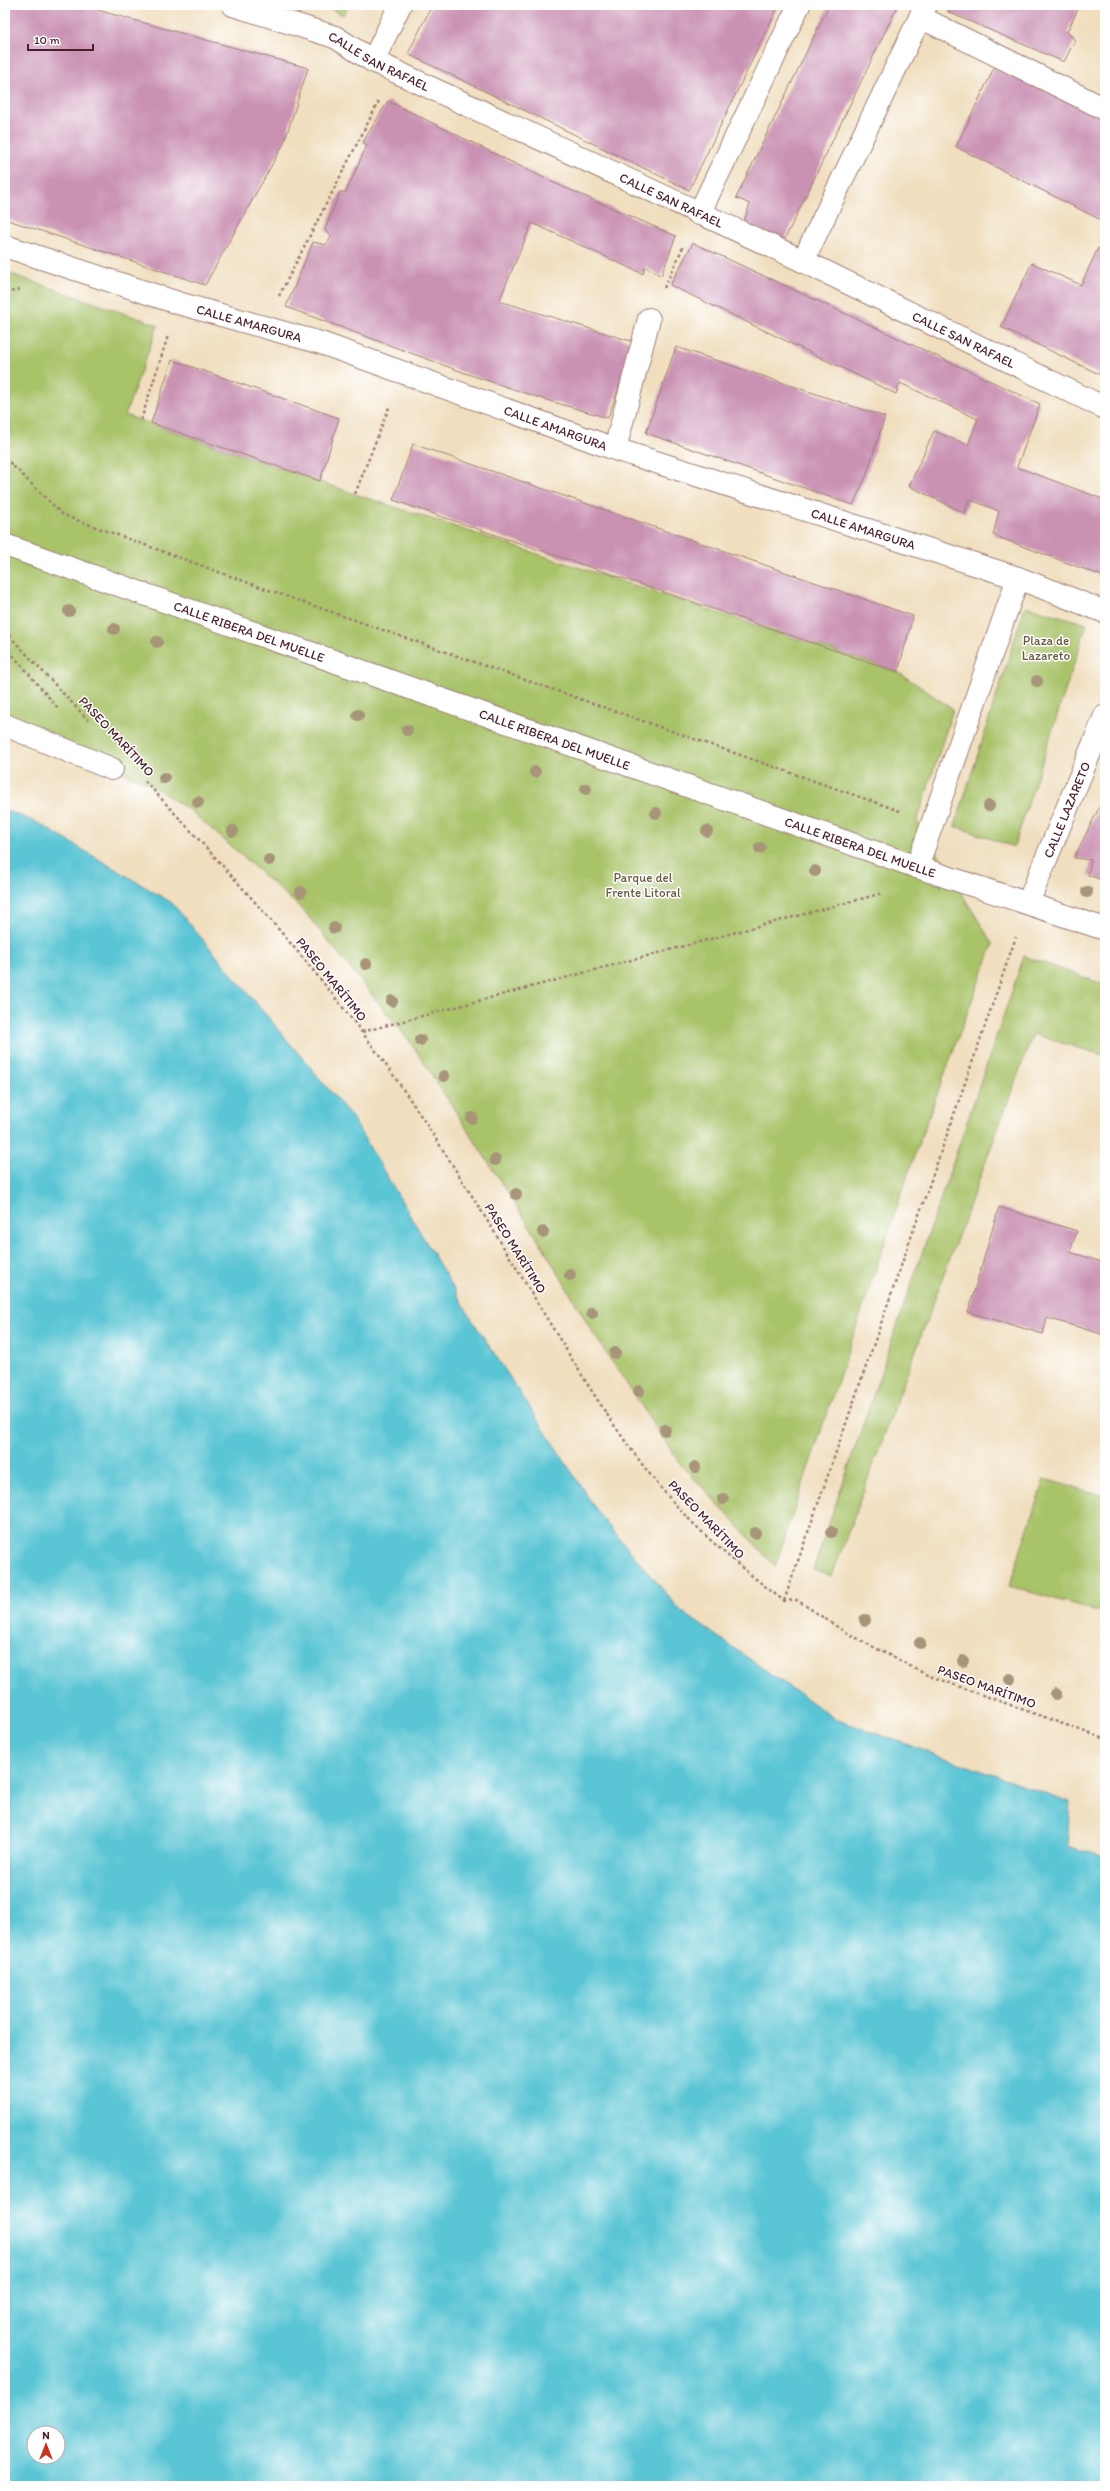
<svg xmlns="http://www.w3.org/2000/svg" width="1110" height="2491" font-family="Itim,sans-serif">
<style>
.green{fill:#a9c369;stroke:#7a714a}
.water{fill:#5ac5d4;stroke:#527280;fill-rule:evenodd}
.building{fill:#c991b2}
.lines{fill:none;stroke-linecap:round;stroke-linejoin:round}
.minor-casing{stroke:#9d7e74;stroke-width:24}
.path{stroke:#9d7e74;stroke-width:2.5;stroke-dasharray:3 3;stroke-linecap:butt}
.minor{stroke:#fff;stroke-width:22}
.tree{fill:#a79479}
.labels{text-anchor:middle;stroke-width:3;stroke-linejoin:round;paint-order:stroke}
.street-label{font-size:13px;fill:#4a1f2b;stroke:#fff}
.park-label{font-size:13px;fill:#6b5841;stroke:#fff}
</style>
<rect width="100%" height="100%" fill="#fff"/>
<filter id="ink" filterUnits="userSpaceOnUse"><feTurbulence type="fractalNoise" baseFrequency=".025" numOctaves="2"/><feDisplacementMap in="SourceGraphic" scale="8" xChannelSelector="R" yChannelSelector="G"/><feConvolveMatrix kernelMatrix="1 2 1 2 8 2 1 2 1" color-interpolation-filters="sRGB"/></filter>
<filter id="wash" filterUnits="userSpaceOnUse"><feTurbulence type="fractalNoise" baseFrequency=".012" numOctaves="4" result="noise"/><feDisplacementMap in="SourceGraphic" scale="16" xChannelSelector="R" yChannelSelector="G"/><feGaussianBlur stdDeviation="0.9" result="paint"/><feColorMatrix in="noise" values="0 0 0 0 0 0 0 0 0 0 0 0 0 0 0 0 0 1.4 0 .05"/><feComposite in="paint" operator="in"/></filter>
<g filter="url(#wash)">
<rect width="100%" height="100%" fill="#f0debe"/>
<path class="green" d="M323 5H349L343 15Z
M5 272 158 325 125 415 355 494 898 672 953 709 917 822 993 944 917 1148 775 1566 678 1461 593 1333 543 1247 412 1044 303 910 191 811 146 782 112 769 5 712Z
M1025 606 1087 624 1014 847 955 826Z
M1024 956 1105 985V1056L1033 1034 832 1576 813 1570Z
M1044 1479 1105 1496V1613L1009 1586Z"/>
<path class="water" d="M5 810 38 823 172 903 351 1116 471 1318 601 1517 681 1611 835 1719 1070 1802 1067 1846 1105 1857V2486H5ZM34 2433H58V2457H34Z"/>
<g id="blocks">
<path class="building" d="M5 5H79L308 68 284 143 205 285 5 219Z
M432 5H779L689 190 408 54Z
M829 5H898L784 241 743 224 750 204 736 198Z
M952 5H1080L1067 32 1075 40 1064 62 948 12Z
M995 66 1105 113V222L956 147Z
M388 101 552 182 676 236 661 276 645 266 643 274 532 223 499 301 634 342 608 418 543 399 465 373 286 307 313 242 326 245 332 236 325 230 340 192H346L367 145 363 142Z
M693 243 1040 404 1017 467 1105 500V577L993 535 999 511 969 499 965 513 909 486 934 431 968 445 978 419 900 383 896 394 670 285Z
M1098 248 1105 252V377L1001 327 1032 263 1081 285Z
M676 347 885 417 866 476 853 505 646 433Z
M172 360 339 418 320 481 151 423Z
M413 444 913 616 898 672 393 500Z
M1105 796V881L1088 875 1091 860 1074 858Z
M999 1207 1077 1231 1070 1252 1105 1263V1335L1047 1318 1043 1334 968 1312Z"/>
</g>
</g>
<g filter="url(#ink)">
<use href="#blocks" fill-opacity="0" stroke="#9d7e74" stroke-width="1"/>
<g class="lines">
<g class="minor-casing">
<g id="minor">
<path id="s1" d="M233 5 335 37 373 61 803 261 1105 408"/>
<path d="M920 17 1105 109"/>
<path d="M373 61 400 5"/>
<path d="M699 214 799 5"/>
<path id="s2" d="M5 246 178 303 321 343 615 449 1018 578 1105 612"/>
<path d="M803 261 926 5"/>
<path d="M615 449 649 319"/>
<path id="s3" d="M5 545 917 867 1105 929"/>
<path d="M5 725 112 769"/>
<path d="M917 867 1018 578"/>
<path id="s4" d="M1028 903 1105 716"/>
</g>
</g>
<path class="path" d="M664 288 684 245
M5 293 22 289
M279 296 379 101
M141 420 168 336
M5 458 63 515 260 587 900 811
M355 494 390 405
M5 631 88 720
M5 646 58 708
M145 781C240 884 335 987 413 1104 460 1175 505 1249 549 1322 588 1385 625 1448 674 1503 707 1540 745 1571 784 1601L797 1600 845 1632 927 1675 1105 1739
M362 1032 883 893
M784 1601 1016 937"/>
<use href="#minor" class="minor"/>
</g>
<g class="tree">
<circle cx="69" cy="611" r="6"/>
<circle cx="114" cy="629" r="6"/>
<circle cx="157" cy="642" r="6"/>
<circle cx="1037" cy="681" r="6"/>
<circle cx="358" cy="715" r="6"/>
<circle cx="407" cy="730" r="6"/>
<circle cx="535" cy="772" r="6"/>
<circle cx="164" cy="778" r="6"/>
<circle cx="586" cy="789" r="6"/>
<circle cx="198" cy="802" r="6"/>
<circle cx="989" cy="806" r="6"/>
<circle cx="656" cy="813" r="6"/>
<circle cx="233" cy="831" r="6"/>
<circle cx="707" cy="831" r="6"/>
<circle cx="760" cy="848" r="6"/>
<circle cx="269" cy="860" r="6"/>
<circle cx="815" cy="871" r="6"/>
<circle cx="301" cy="892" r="6"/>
<circle cx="1087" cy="892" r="6"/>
<circle cx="334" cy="928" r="6"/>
<circle cx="366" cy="964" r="6"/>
<circle cx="392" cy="1001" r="6"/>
<circle cx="420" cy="1040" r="6"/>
<circle cx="444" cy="1076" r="6"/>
<circle cx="472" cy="1118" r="6"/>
<circle cx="495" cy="1160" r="6"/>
<circle cx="516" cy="1194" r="6"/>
<circle cx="543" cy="1232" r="6"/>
<circle cx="570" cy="1275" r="6"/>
<circle cx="592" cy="1313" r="6"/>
<circle cx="615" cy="1353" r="6"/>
<circle cx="639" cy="1391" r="6"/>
<circle cx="665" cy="1430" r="6"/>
<circle cx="695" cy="1467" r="6"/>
<circle cx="723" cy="1499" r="6"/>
<circle cx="831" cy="1532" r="6"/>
<circle cx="755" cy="1533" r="6"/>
<circle cx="865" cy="1620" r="6"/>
<circle cx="920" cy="1643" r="6"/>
<circle cx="963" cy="1661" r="6"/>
<circle cx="1010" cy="1679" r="6"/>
<circle cx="1056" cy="1694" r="6"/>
</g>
</g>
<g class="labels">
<g class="street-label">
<text dy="5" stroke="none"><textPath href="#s1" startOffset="157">CALLE SAN RAFAEL</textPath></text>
<text dy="5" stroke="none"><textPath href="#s1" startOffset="481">CALLE SAN RAFAEL</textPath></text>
<text dy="5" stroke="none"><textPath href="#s2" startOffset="256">CALLE AMARGURA</textPath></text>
<text dy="5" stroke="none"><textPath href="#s1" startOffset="805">CALLE SAN RAFAEL</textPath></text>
<text dy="5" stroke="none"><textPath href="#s2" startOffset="580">CALLE AMARGURA</textPath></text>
<text dy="5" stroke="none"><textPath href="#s2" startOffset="904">CALLE AMARGURA</textPath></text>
<text dy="5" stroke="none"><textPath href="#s3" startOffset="259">CALLE RIBERA DEL MUELLE</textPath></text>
<text transform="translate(117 736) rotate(47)" y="5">PASEO MARÍTIMO</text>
<text dy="5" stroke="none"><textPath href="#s3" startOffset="583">CALLE RIBERA DEL MUELLE</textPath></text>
<text dy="5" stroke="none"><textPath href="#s4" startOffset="101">CALLE LAZARETO</textPath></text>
<text dy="5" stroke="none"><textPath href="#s3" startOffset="907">CALLE RIBERA DEL MUELLE</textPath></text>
<text transform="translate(332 979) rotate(51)" y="5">PASEO MARÍTIMO</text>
<text transform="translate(516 1248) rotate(58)" y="5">PASEO MARÍTIMO</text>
<text transform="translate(707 1519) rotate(46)" y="5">PASEO MARÍTIMO</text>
<text transform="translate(987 1686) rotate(20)" y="5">PASEO MARÍTIMO</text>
</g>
<g class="park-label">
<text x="1046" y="645">Plaza de<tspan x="1046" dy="15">Lazareto</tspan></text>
<text x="643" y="882">Parque del<tspan x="643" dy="15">Frente Litoral</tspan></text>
</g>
</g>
<rect width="1110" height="2491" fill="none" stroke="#fff" stroke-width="20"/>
<g transform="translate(46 2445)"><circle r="19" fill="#ffffff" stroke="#b7a5aa"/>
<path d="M0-3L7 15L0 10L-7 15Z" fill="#c8321e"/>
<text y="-6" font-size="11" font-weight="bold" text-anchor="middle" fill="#4a1f2b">N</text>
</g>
<path d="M28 44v6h65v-6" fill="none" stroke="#4a1f2b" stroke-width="2"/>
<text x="34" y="44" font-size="12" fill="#4a1f2b" stroke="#ffffff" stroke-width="3" paint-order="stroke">10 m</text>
</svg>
